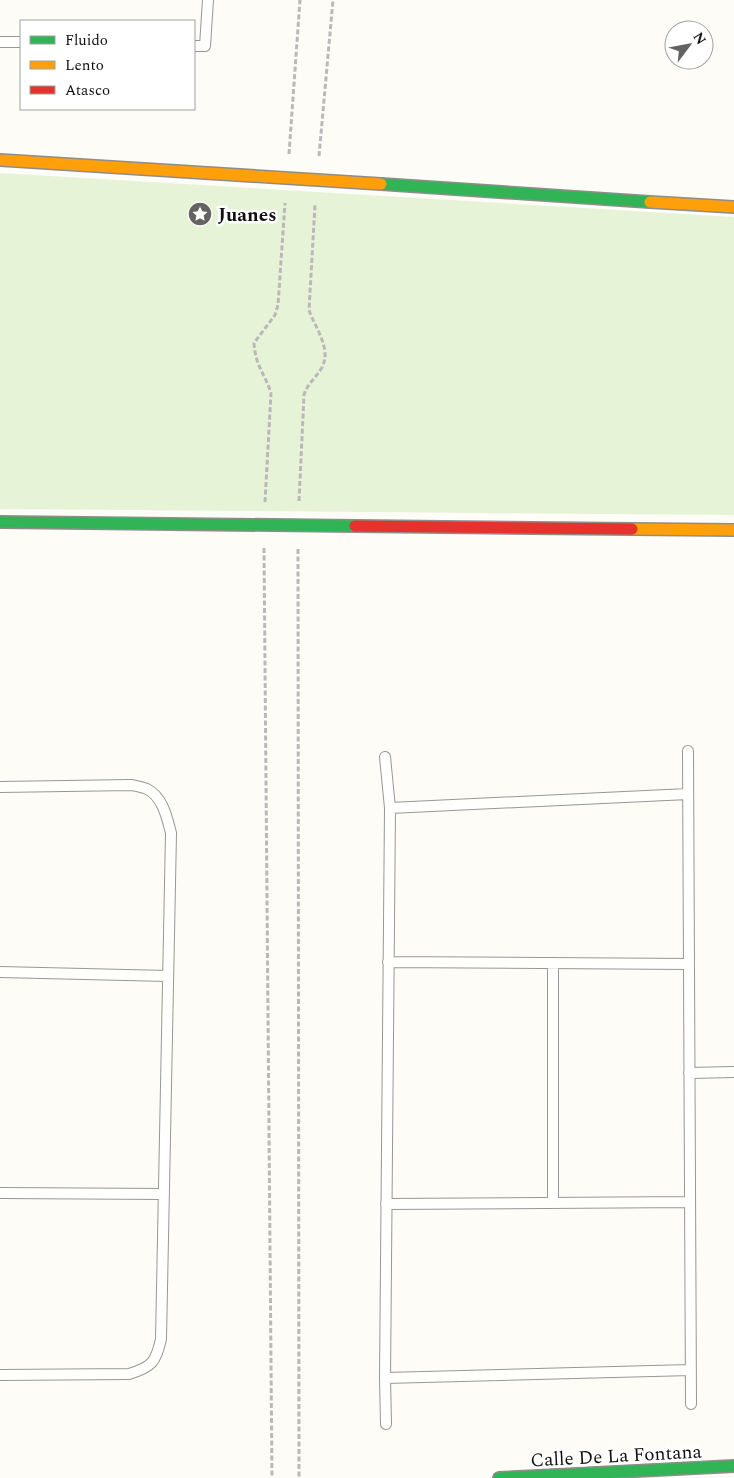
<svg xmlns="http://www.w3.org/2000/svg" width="734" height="1478" font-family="Spectral,serif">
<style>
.green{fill:#e7f3d7}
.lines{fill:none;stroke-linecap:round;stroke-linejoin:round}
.lane-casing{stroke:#979795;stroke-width:12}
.fast-casing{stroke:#8e8d8b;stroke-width:14}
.slow-casing{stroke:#8e8d8b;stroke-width:14}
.jam-casing{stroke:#8e8d8b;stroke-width:14}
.path{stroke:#b9b9b8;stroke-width:3;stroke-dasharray:5 2.5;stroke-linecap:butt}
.lane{stroke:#fffffe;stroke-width:10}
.fast{stroke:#30b455;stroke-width:11}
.slow{stroke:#ff9f0a;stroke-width:11}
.jam{stroke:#e5322d;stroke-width:11}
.labels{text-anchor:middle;stroke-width:5;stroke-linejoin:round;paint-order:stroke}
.poi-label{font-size:19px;font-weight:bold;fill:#111;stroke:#fff;text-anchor:start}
.street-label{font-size:19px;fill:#111;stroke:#fff}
</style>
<rect width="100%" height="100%" fill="#fdfcf7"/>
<path class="green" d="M0 173 734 217V515L0 509Z"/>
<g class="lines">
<g class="lane-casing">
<path id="lane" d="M0 42H21
M194 46H205L208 0
M688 751 691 1404
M385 757 390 808 385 1378 386 1424
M0 787 131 785C136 786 142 787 147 789 163 797 167 818 171 833L161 1339C156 1362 152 1367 129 1374L0 1375
M390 808 688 794
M388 962 689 964
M553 963V1203
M0 972 168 976
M689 1073 734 1072
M0 1193 164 1194
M386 1204 690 1202
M385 1378 691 1370"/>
</g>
<g class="fast-casing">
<path id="fast" d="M381 184 650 202
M0 522 355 526
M499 1478 734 1466"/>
</g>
<g class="slow-casing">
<path id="slow" d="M0 160 381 184
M650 202 734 207
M632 529 734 530"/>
</g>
<g class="jam-casing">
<path id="jam" d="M355 526 632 529"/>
</g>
<path class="path" d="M289 154 300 0
M319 156 333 0
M299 501 304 395C307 384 315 379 321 369 333 350 315 328 309 310L315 205
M265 502 271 393C265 374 255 365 254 343L275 315 278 305 285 203
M264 548 272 1478
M298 549 299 1478"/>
<use href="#lane" class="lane"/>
<use href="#fast" class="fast"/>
<use href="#slow" class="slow"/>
<use href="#jam" class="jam"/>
</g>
<defs>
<g id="sight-disc" transform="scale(1.25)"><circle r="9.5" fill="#646362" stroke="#fff"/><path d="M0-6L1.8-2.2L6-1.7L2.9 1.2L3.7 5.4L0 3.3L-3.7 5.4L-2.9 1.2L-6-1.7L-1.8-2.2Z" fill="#fff"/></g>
</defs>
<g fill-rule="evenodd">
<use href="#sight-disc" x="200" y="214"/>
</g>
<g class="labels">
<g class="poi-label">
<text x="218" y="221">Juanes</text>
</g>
<g class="street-label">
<text transform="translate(616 1455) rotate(-3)" y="7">Calle De La Fontana</text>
</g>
</g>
<rect x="20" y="20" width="175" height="90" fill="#ffffff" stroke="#a0a0a0"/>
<rect x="30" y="36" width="25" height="8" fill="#30b455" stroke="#a0a0a0"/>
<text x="65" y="45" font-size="15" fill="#111111">Fluido</text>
<rect x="30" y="61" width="25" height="8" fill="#ff9f0a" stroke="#a0a0a0"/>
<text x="65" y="70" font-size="15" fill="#111111">Lento</text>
<rect x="30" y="86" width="25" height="8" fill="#e5322d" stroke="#a0a0a0"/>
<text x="65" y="95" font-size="15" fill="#111111">Atasco</text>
<g transform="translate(689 45) rotate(58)"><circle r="24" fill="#ffffff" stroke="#a0a0a0"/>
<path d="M0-4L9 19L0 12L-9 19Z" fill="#646362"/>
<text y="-8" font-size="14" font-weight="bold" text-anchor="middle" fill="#111111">N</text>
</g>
</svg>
